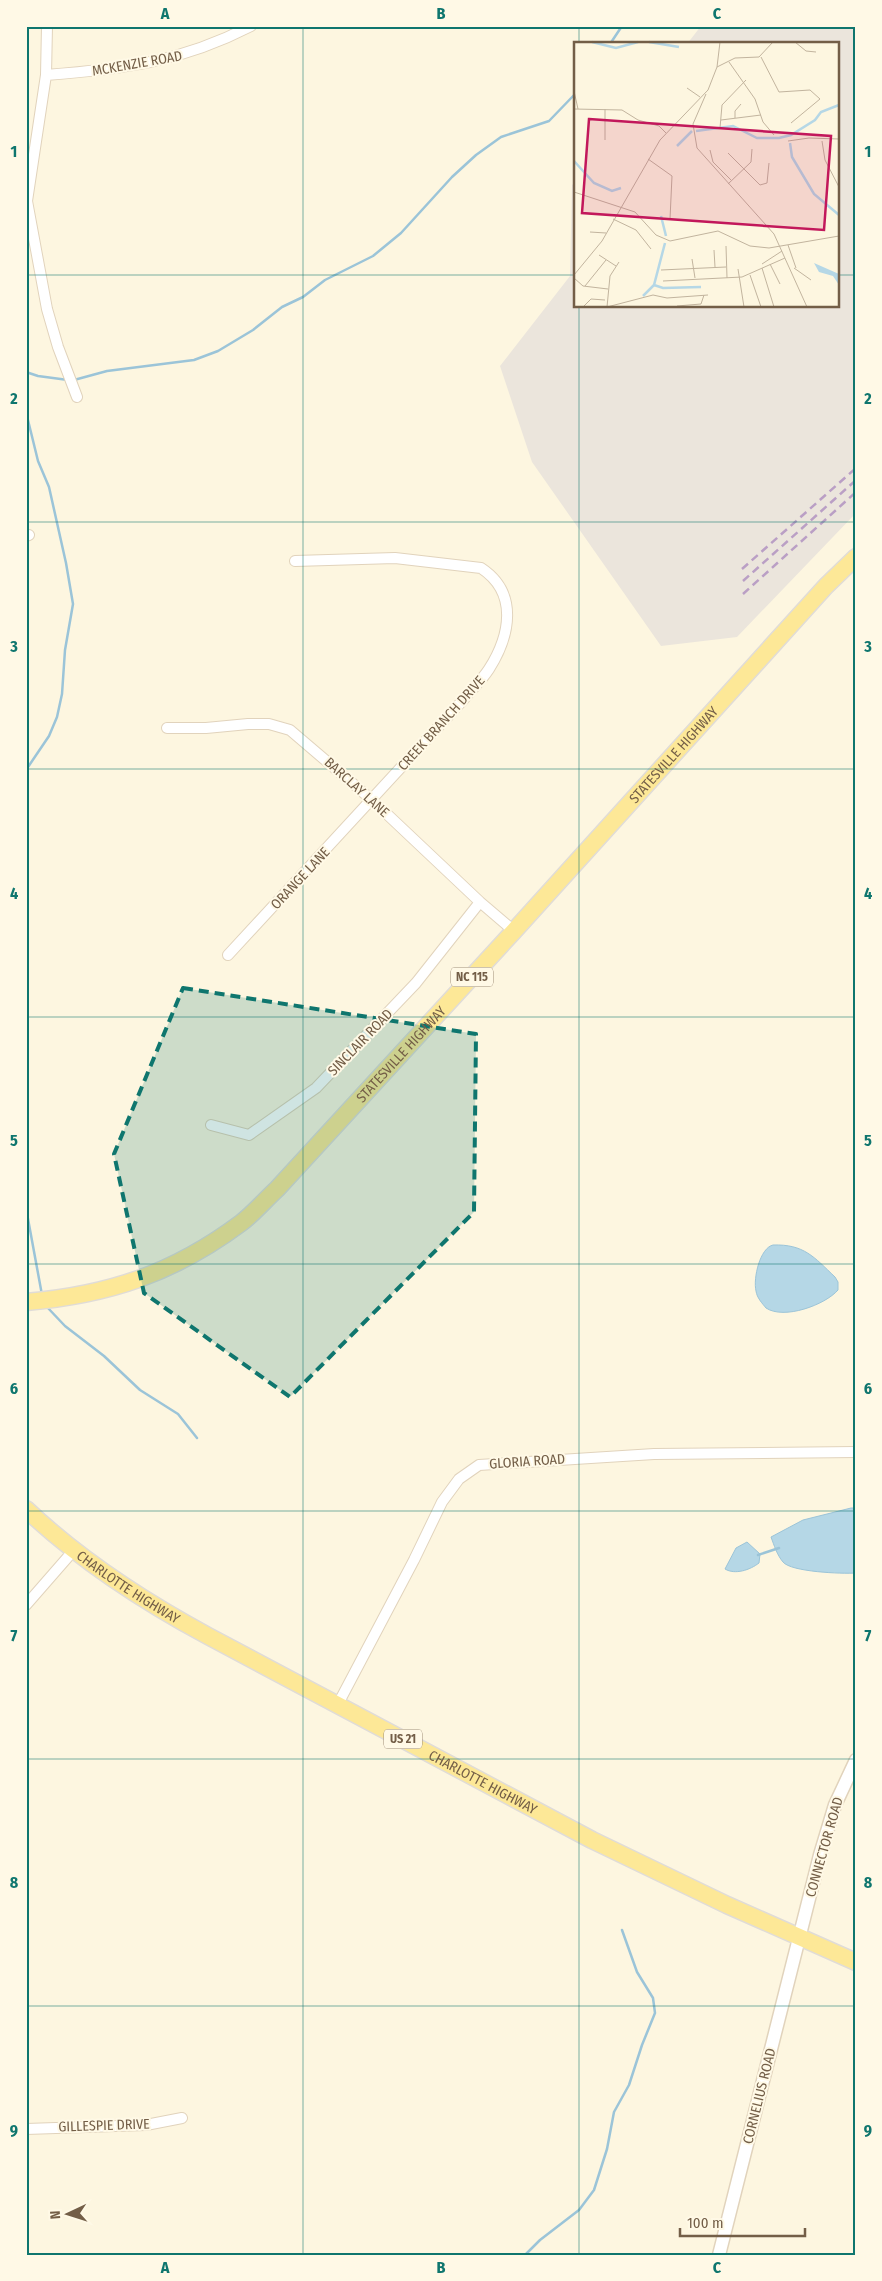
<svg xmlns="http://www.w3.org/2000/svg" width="882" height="2281" font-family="'Fira Sans Condensed',sans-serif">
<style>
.industrial{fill:#ebe5dc}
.water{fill:#b5d7e6;stroke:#9bc4d8}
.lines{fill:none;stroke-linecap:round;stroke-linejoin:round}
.stream{stroke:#9bc4d8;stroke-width:2.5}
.minor-casing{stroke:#e1d3bc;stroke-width:12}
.tertiary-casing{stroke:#e1d3bc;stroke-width:15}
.primary-casing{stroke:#e0dcd7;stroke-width:19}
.minor{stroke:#fff;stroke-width:10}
.tertiary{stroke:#fff;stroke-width:12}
.primary{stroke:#fde897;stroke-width:16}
.rail{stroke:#ba9fc5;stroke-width:2.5;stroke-dasharray:8 5;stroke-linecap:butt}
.marked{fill:#0f766e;fill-opacity:0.2;stroke:#0f766e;stroke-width:4;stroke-dasharray:10 6;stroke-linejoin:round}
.grid{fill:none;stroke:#0f766e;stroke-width:1;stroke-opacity:0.55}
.labels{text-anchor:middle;stroke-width:4;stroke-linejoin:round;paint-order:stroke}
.shield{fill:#fff9e6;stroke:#9d8c77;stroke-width:1}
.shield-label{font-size:12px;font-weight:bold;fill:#735e47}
.street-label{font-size:14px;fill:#735e47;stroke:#fff9e6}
.inset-river{fill:none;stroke:#b5d7e6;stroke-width:2.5}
.inset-road{fill:none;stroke:#c2b49e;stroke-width:1}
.view{fill:#c2185b;fill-opacity:0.15;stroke:#c2185b;stroke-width:2.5}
.inset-edge{fill:none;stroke:#735e47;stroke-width:2.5}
.neatline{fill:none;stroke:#0f766e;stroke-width:2}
.grid-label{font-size:16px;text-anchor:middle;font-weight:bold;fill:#0f766e}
</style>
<rect width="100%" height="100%" fill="#fdf6e0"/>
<path class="industrial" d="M701 26H856V513L737 637 661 646 532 462 500 366 570 276 572 185 576 181V306H838V44H687Z"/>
<path class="water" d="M773 1245C804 1244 814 1257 835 1277L838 1282V1290C825 1305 784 1320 766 1308 762 1303 757 1298 756 1291 753 1278 760 1248 773 1245Z
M851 1508H856V1573C842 1574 791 1572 783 1562 777 1555 774 1545 771 1537L803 1520Z
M747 1542 760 1554 759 1563C750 1570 735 1575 725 1569L736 1548Z"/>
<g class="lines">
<path class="stream" d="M610 44 622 26
M26 372 38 376 68 380
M74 380 107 371 194 360 218 351 253 330 282 307 303 297 325 280 373 256 401 233 452 177 476 155 501 137 549 121 576 93
M26 412 38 461 49 487 66 563 73 604 65 650 62 694 57 717 49 736 26 770
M26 1208 42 1295
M47 1307 65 1326 104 1356 140 1390 178 1414 197 1438
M758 1555 779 1548
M525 2255 540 2240 579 2210 594 2190 607 2149 614 2112 629 2085 642 2045 655 2013 653 1998 637 1972 622 1930"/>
<g class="minor-casing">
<path id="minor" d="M47 26 46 75 27 201 47 309 58 347 77 397
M46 75C124 69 181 62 251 26
M26 536 29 535
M167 728H206L248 724H269L290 730 372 800 480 902 514 931
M228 955 464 699C472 689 482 680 489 669 510 636 519 593 481 568L395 558 295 561
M211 1125 249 1135 316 1088 416 983 480 902
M26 1605 74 1550
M338 1704 414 1560 442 1502 459 1479 479 1465 654 1454 856 1452
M26 2129 146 2125 182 2118"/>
</g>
<g class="tertiary-casing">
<path id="tertiary" d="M719 2255 820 1855 835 1805 856 1760"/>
</g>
<g class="primary-casing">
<g id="primary">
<path id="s1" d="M26 1302C109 1295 174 1273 241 1223 254 1213 265 1200 277 1189L514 931 826 586 856 557"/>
<path id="s2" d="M26 1509C80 1560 143 1601 208 1636L592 1840 727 1905 856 1962"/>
</g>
</g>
<use href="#minor" class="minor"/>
<use href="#tertiary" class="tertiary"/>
<use href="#primary" class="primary"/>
<path class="rail" d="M742 569 856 468
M743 581 856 480
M743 594 856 492"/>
</g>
<path class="marked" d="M183 988 476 1034 474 1212 290 1397 144 1293 114 1154Z"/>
<path class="grid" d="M303 26V2255M579 26V44M26 275H576M838 275H856M579 306V2255M26 522H856M26 769H856M26 1017H856M26 1264H856M26 1511H856M26 1759H856M26 2006H856"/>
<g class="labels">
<g class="shield">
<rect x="451" y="967.5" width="42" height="19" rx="4"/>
<rect x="384" y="1729.5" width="38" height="19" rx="4"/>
</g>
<g class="shield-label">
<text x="472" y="981">NC 115</text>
<text x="403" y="1743">US 21</text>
</g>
<g class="street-label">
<text transform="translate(137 63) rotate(-10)" y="5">MCKENZIE ROAD</text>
<text transform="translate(441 723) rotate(-48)" y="5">CREEK BRANCH DRIVE</text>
<text dy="5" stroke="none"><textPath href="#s1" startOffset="870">STATESVILLE HIGHWAY</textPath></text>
<text transform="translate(357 787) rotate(42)" y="5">BARCLAY LANE</text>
<text transform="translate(300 878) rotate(-47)" y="5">ORANGE LANE</text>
<text transform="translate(360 1042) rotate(-46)" y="5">SINCLAIR ROAD</text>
<text dy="5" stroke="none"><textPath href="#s1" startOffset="465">STATESVILLE HIGHWAY</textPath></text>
<text transform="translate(527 1461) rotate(-4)" y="5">GLORIA ROAD</text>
<text dy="5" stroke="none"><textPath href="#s2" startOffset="129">CHARLOTTE HIGHWAY</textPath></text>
<text dy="5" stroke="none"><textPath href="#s2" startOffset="534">CHARLOTTE HIGHWAY</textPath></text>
<text transform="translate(824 1847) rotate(-74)" y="5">CONNECTOR ROAD</text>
<text transform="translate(759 2096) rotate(-76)" y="5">CORNELIUS ROAD</text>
<text transform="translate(104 2125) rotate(-2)" y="5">GILLESPIE DRIVE</text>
</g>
</g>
<g transform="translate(574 42)">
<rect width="265" height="265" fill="#fdf6e0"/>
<path d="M240 221 265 232V243L259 234 245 230Z" fill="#b5d7e6"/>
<path class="inset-river" d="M18 0 42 6 64 0M75 0 105 5M122 89 159 84 183 96H205L217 93 241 78 247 70 265 63M216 101 218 115 240 152 265 173M103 104 118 89M0 119 20 141 38 149 47 146M87 174 92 194M80 243 89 246 127 245M69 254 80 243 91 201"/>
<path class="inset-road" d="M221 0 232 9 242 10M187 15 205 50 236 48 246 57 217 81M155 20 181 57 189 80 200 93M143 25 161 16 185 15 199 0M113 46 126 55M0 49 4 67M132 52 119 82 123 106 200 192 233 265M0 67 48 68 64 78 85 84 92 91M31 67V98M161 76V69L167 62M147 78 187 73M146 86 148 63 172 38M214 99 235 96 265 97M248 99 251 118 265 145M136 108 139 120 157 138M154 111 186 143 193 141 195 121M74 117 98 134 96 177M154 142 177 120 178 107M0 150 61 170 82 193 96 199 144 189 176 204 195 206 265 194M39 177 62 188 77 207M16 190 32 191M214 203 222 226M152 204 153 236M140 208 141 225M25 213 42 224M118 217 121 236M188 222 208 209M196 222 206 242M188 226 200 265M220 226 237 238M164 227 170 265M87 228 152 225M0 233 28 199 86 98 134 48 143 25 146 0M176 233 187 265M0 236 9 244 34 247M89 239 168 235 211 216M11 244 32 218M103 264 127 262 130 253M9 265 17 257 31 258M33 265 79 253 93 256 134 253M33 265 36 234 45 220"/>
<path class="view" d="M15 77 257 94 250 188 8 171Z"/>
<rect width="265" height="265" class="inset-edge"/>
</g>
<rect width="882" height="2281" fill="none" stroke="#fff9e6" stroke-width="55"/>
<g transform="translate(68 2214) rotate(266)" stroke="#fff9e6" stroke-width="4" paint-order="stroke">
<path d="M0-4L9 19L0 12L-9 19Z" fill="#735e47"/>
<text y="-8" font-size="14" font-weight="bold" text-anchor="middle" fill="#735e47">N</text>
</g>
<path d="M680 2228v8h125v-8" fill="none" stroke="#735e47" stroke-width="2.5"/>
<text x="687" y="2228" font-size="15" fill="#735e47" stroke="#fff9e6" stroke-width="4" paint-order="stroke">100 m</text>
<rect x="28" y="28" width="826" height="2226" class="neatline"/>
<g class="grid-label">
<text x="165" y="19">A</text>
<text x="441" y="19">B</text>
<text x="717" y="19">C</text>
<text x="14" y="157">1</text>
<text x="868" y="157">1</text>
<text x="14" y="404">2</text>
<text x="868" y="404">2</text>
<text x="14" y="652">3</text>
<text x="868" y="652">3</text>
<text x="14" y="899">4</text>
<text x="868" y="899">4</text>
<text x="14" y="1146">5</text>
<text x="868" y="1146">5</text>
<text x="14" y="1394">6</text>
<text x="868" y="1394">6</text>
<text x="14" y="1641">7</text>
<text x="868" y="1641">7</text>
<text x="14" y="1888">8</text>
<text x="868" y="1888">8</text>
<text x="14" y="2136">9</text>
<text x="868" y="2136">9</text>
<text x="165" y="2273">A</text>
<text x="441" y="2273">B</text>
<text x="717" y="2273">C</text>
</g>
</svg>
